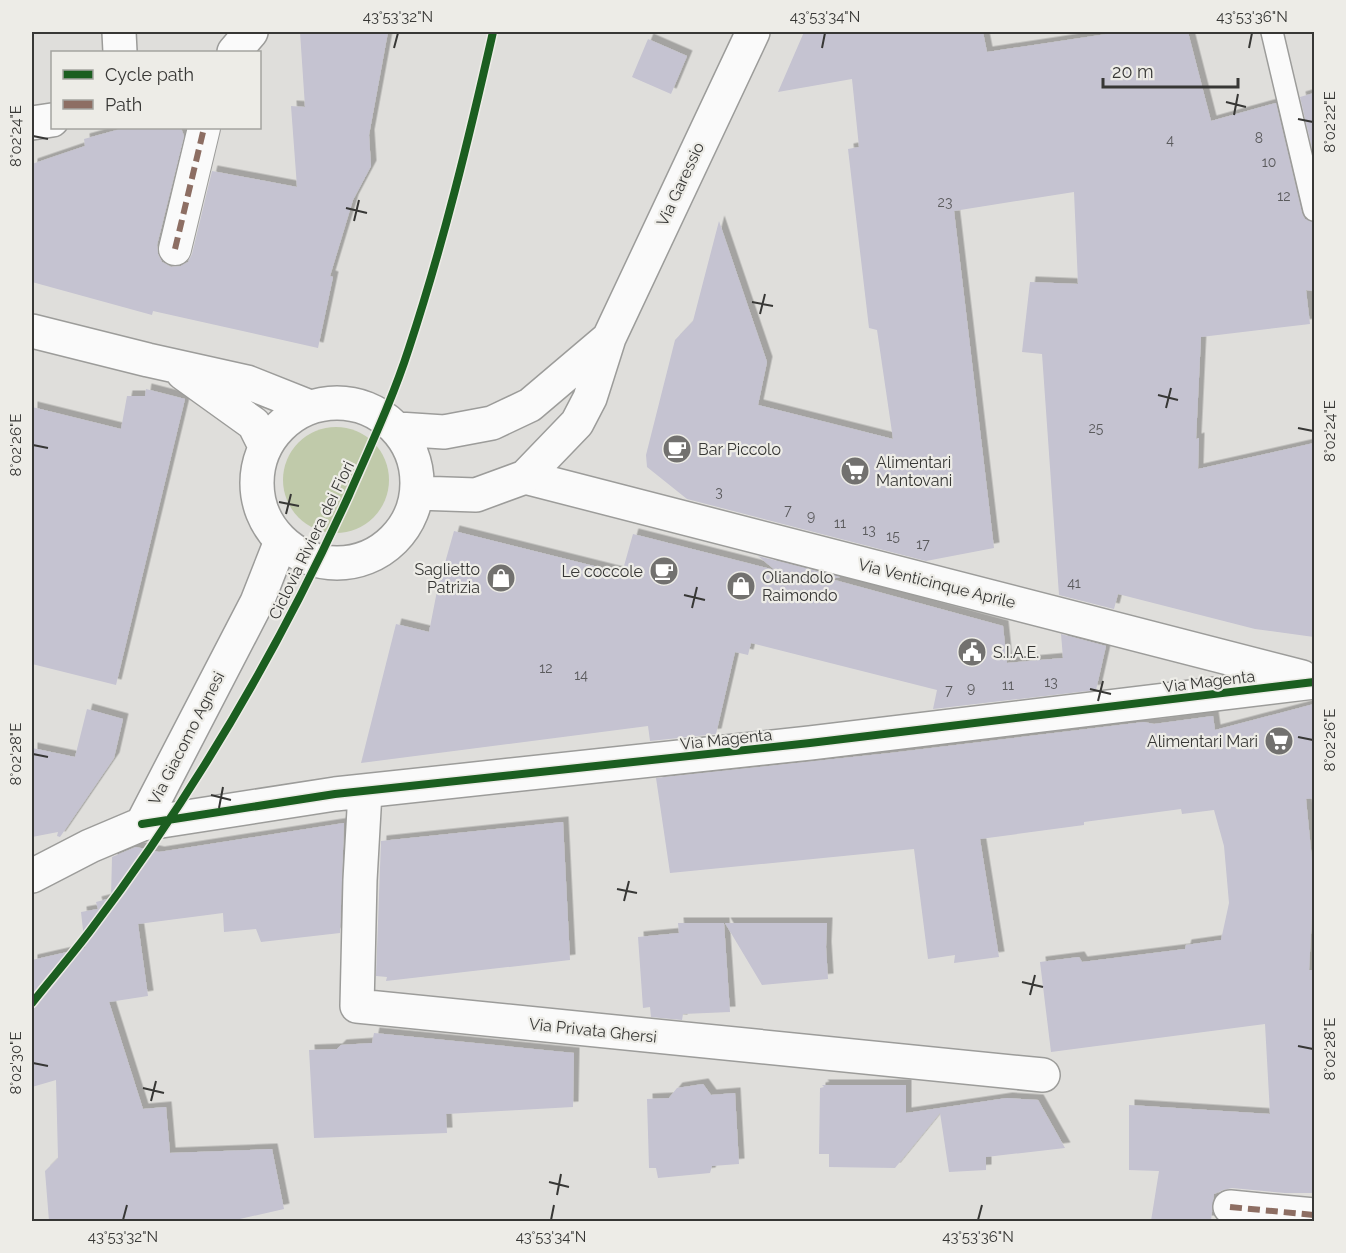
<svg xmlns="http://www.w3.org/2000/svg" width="1346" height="1253" font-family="Raleway,sans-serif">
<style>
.green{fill:#c0caaa}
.building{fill:#c5c3d1;filter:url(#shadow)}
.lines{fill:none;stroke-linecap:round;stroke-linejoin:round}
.service-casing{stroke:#9c9c9a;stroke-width:24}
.pedestrian-casing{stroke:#9c9c9a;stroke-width:34}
.minor-casing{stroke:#9c9c9a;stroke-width:36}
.secondary-casing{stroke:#9c9c9a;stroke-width:36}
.primary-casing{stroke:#9c9c9a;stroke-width:36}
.service{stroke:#fafafa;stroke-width:21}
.pedestrian{stroke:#fafafa;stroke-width:32}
.minor{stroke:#fafafa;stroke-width:33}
.secondary{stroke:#fafafa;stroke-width:33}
.primary{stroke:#fafafa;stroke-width:33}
.quiet{stroke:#8d6e63;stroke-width:6;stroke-dasharray:12 6;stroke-linecap:butt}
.cycleway-casing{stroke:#edece7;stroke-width:11}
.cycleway{stroke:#1b5e20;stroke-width:8}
.ticks{fill:none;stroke:#373735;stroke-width:2}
.labels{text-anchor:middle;stroke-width:4.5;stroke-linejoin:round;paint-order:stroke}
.number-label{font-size:14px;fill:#5a5a5c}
.street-label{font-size:16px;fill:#373735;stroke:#edece7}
.poi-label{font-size:16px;fill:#373735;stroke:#edece7;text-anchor:start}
.neatline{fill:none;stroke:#373735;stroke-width:2}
.ticks-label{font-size:15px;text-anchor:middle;fill:#373735}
</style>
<defs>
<filter id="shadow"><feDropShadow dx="5.5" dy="-5.5" stdDeviation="0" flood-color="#0004"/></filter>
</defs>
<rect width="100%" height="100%" fill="#dfdedb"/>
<path class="green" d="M283 480a53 53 0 1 1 106 0a53 53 0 1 1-106 0Z"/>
<path class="building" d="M300 32H388L369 135 371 166 353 200 330 276 333 277 318 348 153 311 152 315 32 282V164L85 146 84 139 124 128H181L184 136 157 245 158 254 162 262 171 267 181 266 188 262 192 254 212 171 297 187 291 106 305 107Z
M804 32H983L987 52 1120 32H1188L1211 121 1276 103 1302 213 1305 219 1314 222V291L1306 290 1310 324 1201 337 1196 439 1199 438 1198 469 1314 443V637L1255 629 1118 594 1114 609 1059 595 1042 354 1022 352 1030 282 1078 284 1074 192 954 211 994 548 926 561 687 499 647 467 646 455 675 340 693 321 719 221 767 362 758 405 893 439 877 330 869 328 848 149 859 147 852 79 778 92Z
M648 39 687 56 671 94 632 77Z
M1314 93V157L1300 97Z
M146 389 185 399 116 685 32 664V407L121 429 127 396H145Z
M454 531 622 573 633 534 775 570 758 556 840 577 831 579 1003 626 1007 663 1063 658 1061 634 1106 646 1096 690 933 709 937 690 751 643 748 655 735 652 716 734 650 741 648 726 361 763 396 624 429 632 437 591Z
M1314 704V798L1306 799 1314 880 1309 970H1314V1059H1312L1314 1193H1285L1232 1188 1223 1190 1214 1194 1211 1221H1151L1159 1171 1129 1170V1105L1270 1114 1265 1024 1051 1052 1040 962 1079 957 1082 962 1185 949 1186 945 1221 940 1229 903 1224 846 1214 810 1182 814 1181 809 1084 822V825L980 839 999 957 954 963 955 955 928 959 914 849 670 873 656 778 890 753 1144 722 1154 724 1213 716 1215 730Z
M87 709 123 719 114 758 60 837 57 836 58 832 32 837V748L75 757Z
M563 822 570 960 386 981 387 977 376 976 381 841Z
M344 823 340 933 261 942 256 929 224 932 223 913 138 924 148 996 109 1002 143 1109 166 1107 170 1153 272 1149 284 1209 231 1221H49L45 1171 58 1158 56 1080 32 1087V960L85 948 81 912 98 909 96 902 111 898 112 857 136 847 159 852Z
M678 923H724L730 1012 683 1014 682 1020 651 1017 650 1007 643 1008 638 937 679 933Z
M725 923H827L826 947 828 979 762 985Z
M374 1033 574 1053 573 1107 446 1114 447 1133 314 1138 309 1050 337 1049 341 1045 372 1043Z
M703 1084 711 1095 735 1093 739 1164 712 1166 710 1173 658 1178 656 1168H649L647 1099 669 1098 677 1088Z
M822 1085H906V1113L1007 1098 1038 1100 1065 1148 986 1157V1170L949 1172 940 1113 895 1168 829 1167V1154H819L820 1088 824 1087Z"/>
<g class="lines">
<g class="service-casing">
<path id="service" d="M1272 32 1314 210"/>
</g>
<g class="pedestrian-casing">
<path id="pedestrian" d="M175 249 204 128"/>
</g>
<g class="minor-casing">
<path id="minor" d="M119 32 120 52
M234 52 251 32
M32 123 52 120
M525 477 1302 677
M365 792 360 880 357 1006 1043 1075
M142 824 335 794 810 743 1314 682
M1230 1207 1314 1215"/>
</g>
<g class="secondary-casing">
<path id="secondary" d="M32 876 90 846 142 824 257 602 281 541"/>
</g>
<g class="primary-casing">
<path id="primary" d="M32 331 148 360 247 382 310 407
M183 373 254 424 265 446
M257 483a80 80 0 1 1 160 0a80 80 0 1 1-160 0Z
M398 429 444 432 492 423 530 405 609 338
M417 493 476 495 525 477 577 423 590 398 609 338 753 32"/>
</g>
<use href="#service" class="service"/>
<use href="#pedestrian" class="pedestrian"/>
<use href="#minor" class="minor"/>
<use href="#secondary" class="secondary"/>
<use href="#primary" class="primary"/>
<path class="quiet" d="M175 249 204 128
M1230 1207 1314 1215"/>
<g class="cycleway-casing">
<path id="cycleway" d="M142 824 335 794 810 743 1314 682
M32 1003C51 979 71 956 90 931 193 796 279 649 349 495 370 447 393 398 409 348 443 245 469 138 493 32"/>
</g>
<use href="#cycleway" class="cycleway"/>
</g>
<path class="ticks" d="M394 48 398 33M822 48 825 33M1249 48 1252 33M1226 102 1246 107M1234 115 1238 94M1298 119 1313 122M33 136 48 139M346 208 367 213M354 221 359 200M752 302 773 306M760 314 765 294M1158 395 1178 400M1166 408 1171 388M1298 428 1313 431M33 445 48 448M279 502 299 506M286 514 291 494M684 595 705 600M692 608 697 587M1090 689 1111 694M1098 701 1103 681M1298 737 1313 740M33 754 48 757M211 795 231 800M219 808 223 787M617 889 637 893M624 901 629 881M1022 982 1043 987M1030 995 1035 975M1298 1046 1313 1049M33 1063 48 1066M143 1088 164 1093M151 1101 156 1081M549 1182 569 1187M557 1195 561 1174M123 1220 127 1205M551 1220 554 1205M978 1220 982 1205"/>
<defs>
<g id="cafe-disc" transform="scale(1.5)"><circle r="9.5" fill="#72716f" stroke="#edece7"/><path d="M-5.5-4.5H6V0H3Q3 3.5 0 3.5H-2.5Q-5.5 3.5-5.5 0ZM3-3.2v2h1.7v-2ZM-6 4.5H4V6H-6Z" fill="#fff"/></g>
<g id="supermarket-disc" transform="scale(1.5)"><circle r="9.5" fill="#72716f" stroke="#edece7"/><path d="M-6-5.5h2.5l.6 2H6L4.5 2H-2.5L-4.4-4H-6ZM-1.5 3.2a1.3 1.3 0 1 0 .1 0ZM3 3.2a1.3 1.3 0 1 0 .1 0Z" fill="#fff"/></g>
<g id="shop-disc" transform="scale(1.5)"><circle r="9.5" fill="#72716f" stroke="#edece7"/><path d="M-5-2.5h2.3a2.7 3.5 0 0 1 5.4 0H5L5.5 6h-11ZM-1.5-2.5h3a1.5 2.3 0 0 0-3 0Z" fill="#fff"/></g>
<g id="civic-disc" transform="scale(1.5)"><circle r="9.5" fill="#72716f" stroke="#edece7"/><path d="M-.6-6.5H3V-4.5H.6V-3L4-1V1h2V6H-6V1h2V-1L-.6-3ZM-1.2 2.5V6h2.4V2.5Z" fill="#fff"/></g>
</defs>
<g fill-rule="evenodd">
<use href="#cafe-disc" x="677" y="449"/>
<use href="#supermarket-disc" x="855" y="471"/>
<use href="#cafe-disc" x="664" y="571"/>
<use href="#shop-disc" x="501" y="578"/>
<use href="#shop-disc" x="741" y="586"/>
<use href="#civic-disc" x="972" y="652"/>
<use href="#supermarket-disc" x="1279" y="741"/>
</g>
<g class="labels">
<g class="number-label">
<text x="1259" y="143">8</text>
<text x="1170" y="145">4</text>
<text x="1269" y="167">10</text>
<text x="1284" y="201">12</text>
<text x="945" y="207">23</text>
<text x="1096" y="433">25</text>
<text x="719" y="497">3</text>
<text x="788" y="515">7</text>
<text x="811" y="521">9</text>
<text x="840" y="528">11</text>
<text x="869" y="535">13</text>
<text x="893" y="541">15</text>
<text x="923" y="549">17</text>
<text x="1074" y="588">41</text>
<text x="546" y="673">12</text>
<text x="581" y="680">14</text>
<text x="1051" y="687">13</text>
<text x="1008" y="690">11</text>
<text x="971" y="693">9</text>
<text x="949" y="695">7</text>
</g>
<g class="street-label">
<text transform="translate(680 184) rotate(-65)" y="6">Via Garessio</text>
<text transform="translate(311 540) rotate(-64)" y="6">Ciclovia Riviera dei Fiori</text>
<text transform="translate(937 583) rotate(14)" y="6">Via Venticinque Aprile</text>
<text transform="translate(1209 681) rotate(-7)" y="6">Via Magenta</text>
<text transform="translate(186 738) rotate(-63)" y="6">Via Giacomo Agnesi</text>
<text transform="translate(726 739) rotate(-6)" y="6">Via Magenta</text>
<text transform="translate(593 1030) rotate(6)" y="6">Via Privata Ghersi</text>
</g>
<g class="poi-label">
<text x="698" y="455">Bar Piccolo</text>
<text x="876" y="468">Alimentari<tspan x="876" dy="18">Mantovani</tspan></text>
<text x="480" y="575" text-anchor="end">Saglietto<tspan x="480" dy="18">Patrizia</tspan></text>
<text x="643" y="577" text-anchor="end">Le coccole</text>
<text x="762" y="583">Oliandolo<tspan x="762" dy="18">Raimondo</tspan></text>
<text x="993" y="658">S.I.A.E.</text>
<text x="1258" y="747" text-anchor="end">Alimentari Mari</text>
</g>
</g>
<rect width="1346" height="1253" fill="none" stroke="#edece7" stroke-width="66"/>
<rect x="51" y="51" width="210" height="78" fill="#edece7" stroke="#a4a4a0" stroke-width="1.5"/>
<rect x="63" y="70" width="30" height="9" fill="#1b5e20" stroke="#a4a4a0" stroke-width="1.5"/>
<text x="105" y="81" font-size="18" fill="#373735">Cycle path</text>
<rect x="63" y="100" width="30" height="9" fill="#8d6e63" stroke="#a4a4a0" stroke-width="1.5"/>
<text x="105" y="111" font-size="18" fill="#373735">Path</text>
<path d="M1103 78v9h135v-9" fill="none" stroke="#373735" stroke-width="3"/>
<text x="1112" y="78" font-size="18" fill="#373735" stroke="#edece7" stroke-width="4.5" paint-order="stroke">20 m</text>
<rect x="33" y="33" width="1280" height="1187" class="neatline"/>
<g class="ticks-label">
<text x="398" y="22">43°53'32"N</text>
<text x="825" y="22">43°53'34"N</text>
<text x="1252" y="22">43°53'36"N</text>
<text transform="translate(1330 122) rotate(-90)" y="5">8°02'22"E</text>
<text transform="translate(16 136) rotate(-90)" y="5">8°02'24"E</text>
<text transform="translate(1330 431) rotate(-90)" y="5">8°02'24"E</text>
<text transform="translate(16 445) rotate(-90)" y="5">8°02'26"E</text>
<text transform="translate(1330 740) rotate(-90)" y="5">8°02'26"E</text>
<text transform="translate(16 754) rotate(-90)" y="5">8°02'28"E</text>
<text transform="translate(1330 1049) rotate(-90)" y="5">8°02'28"E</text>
<text transform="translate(16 1063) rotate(-90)" y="5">8°02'30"E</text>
<text x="123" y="1242">43°53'32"N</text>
<text x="551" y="1242">43°53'34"N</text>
<text x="978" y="1242">43°53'36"N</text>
</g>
</svg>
